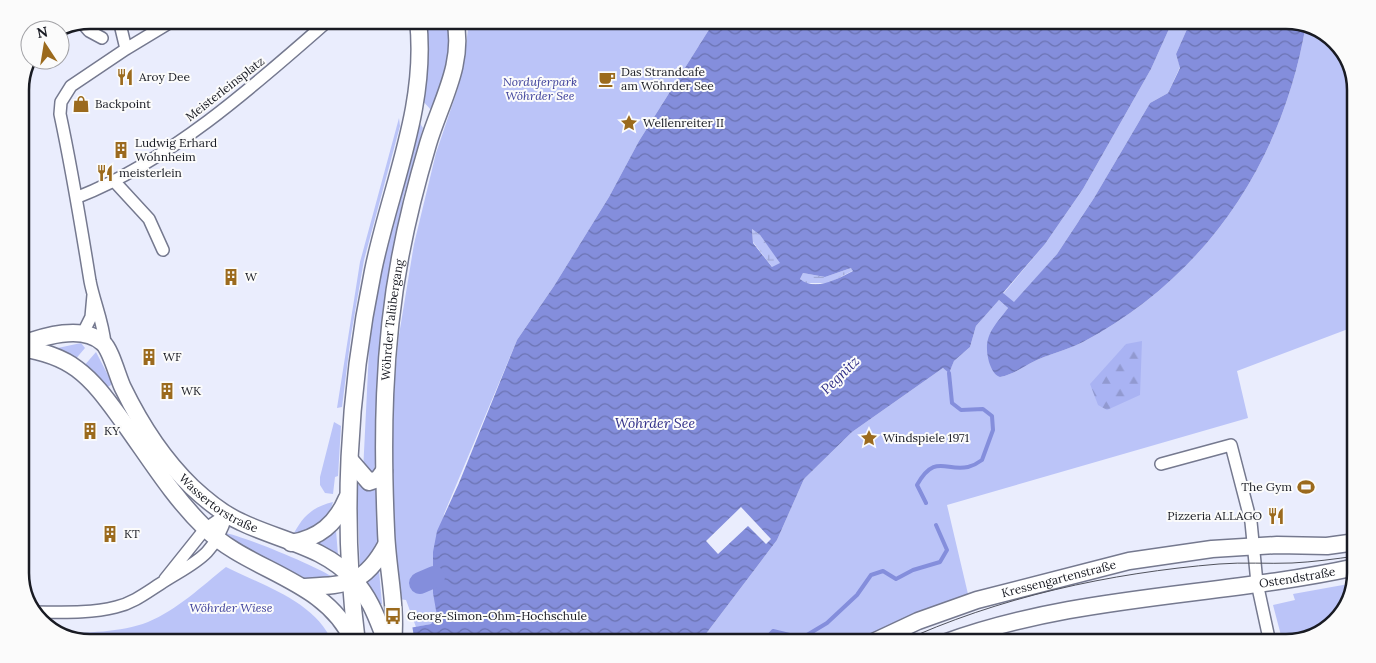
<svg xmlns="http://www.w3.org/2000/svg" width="1376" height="663" font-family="Lora,serif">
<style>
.green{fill:#bbc4f8}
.forest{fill:url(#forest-firs)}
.wetland{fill:url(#wetland-marsh)}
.water{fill:url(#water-waves);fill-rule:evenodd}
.pier{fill:#eaedfd}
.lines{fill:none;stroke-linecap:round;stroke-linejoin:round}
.stream{stroke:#848edc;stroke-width:4}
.river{stroke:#848edc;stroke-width:22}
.minor-casing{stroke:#75798f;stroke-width:14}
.secondary-casing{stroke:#75798f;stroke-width:19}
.minor{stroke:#fff;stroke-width:11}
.secondary{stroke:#fff;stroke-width:16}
.tram{stroke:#51535d;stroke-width:1}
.labels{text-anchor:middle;stroke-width:4;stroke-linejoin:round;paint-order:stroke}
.poi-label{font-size:12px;fill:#191b23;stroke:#fbfbfb;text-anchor:start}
.park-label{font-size:12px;font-style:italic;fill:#3e419b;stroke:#fbfbfb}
.street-label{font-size:12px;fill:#191b23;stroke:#fbfbfb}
.water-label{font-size:14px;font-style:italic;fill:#302f88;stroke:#fbfbfb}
.rim{fill:none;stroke:#191b23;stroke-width:2.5}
</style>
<defs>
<pattern id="forest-firs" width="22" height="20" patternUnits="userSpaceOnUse" patternTransform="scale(1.25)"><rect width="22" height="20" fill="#a9b3f3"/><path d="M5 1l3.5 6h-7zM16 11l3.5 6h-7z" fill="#9199d0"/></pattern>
<pattern id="wetland-marsh" width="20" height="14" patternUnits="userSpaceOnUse" patternTransform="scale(1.25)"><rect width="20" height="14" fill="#bbc4f8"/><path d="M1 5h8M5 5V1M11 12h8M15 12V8" fill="none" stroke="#a0a8d4"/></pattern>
<pattern id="water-waves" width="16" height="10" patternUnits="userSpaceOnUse" patternTransform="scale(1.25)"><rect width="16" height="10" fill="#848edc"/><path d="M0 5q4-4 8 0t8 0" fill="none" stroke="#6b73b2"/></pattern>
</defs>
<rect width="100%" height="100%" fill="#eaedfd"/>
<path class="green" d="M422 20H449L451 54 432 111 421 99Z
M469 20H715L639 141 609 197 554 286 517 340 444 514 434 577 437 619 431 624 416 627 406 600 399 599 395 577 391 470 392 404 399 335 414 244 436 153 458 88 465 54Z
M1173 20H1191L1176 54 1180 67 1168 93 1150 103 1094 198 1057 254 1014 303 1003 294 1045 244 1083 189 1151 69Z
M1306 24 1317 27 1344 51 1356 85V326L1237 371 1248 418 947 505 968 594 904 619 852 643H699L777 540 804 479 852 432 943 368 949 372 954 361 970 347 976 326 999 300 1008 308 996 325 1000 377C1016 374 1029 362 1044 357 1057 352 1071 348 1083 342 1207 276 1283 161 1306 24Z
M399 118 400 126 364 260 351 335 342 407 337 408 360 262Z
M419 122 423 128 403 198 398 225 387 308 374 476 363 472 370 330 376 284Z
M81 343 85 348 74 361 53 349Z
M96 352 111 381V385L106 388 83 367Z
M334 422 341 426 338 476 335 477 333 494 325 493 320 485V477Z
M357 484 368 489 376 488C376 508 383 540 371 558 368 562 363 565 360 569Z
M333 502C328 522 313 532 294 533 304 515 313 507 333 502Z
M336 530 338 555 313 543Z
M225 533C238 534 326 570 333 578L312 581 305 578 244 548Z
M226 567C264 586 315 601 333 643H89L57 634C87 632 120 633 148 622 177 610 202 586 226 567Z
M379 571 382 604 379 605 366 584Z
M1354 583 1349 604 1325 631 1283 643 1273 605 1295 600 1293 594Z"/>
<path class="forest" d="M1142 341 1140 395 1107 410 1098 405 1090 384 1126 344Z"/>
<path class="wetland" d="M752 229 760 235 781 263 773 268 753 242Z
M851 268 854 270 829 283H804L800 279 803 273 825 277Z"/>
<path class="water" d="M715 20H1173L1151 69 1083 189 1045 244 1003 293 1014 302 1057 254 1094 198 1150 103 1168 93 1180 68 1176 54 1191 20H1287L1306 24C1283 161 1207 276 1083 342 1071 348 1057 352 1044 357 1029 362 1016 374 1000 377 994 375 991 368 989 362 982 336 994 327 1008 308L999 300 976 326 970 347 954 361 949 373 943 368 852 432 804 479 777 540 699 643H328L431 624 437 616 433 593V552L437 531 459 483 517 340 554 286 609 197 639 141ZM752 229 760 235 780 263 772 267 753 243ZM851 268 853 271C839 278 815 292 800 279L803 273 825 277Z"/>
<path class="pier" d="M741 507 771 539 766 544 748 526 718 554 706 541Z
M412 625 415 643H333L332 640Z"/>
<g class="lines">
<path class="stream" d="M926 503 917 485C935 453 946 472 968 467 972 466 978 463 982 460L993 430 992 416 983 409 961 410 952 403 949 373
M762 643 773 631 802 638 827 623 857 595 871 575 883 571 896 579 913 570 940 562 947 550 936 525"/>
<path class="river" d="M420 583 434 577"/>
<g class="minor-casing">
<path id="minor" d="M119 20 126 49
M82 23 89 31 102 38
M84 23 103 20
M114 181 149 219 163 250
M78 197C171 160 254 86 329 20
M83 333 91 317 93 295
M105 344C103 321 94 302 90 281 81 225 72 170 60 114L61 102 71 86 126 49 174 20
M1161 464 1231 445 1251 522 1257 583 1270 643
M165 579 205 529 227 514
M32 612C59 612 89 614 116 607 133 603 146 593 160 584 194 562 214 558 227 514"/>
</g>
<g class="secondary-casing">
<g id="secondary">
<path id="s1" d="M20 345C44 336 83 324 103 343 111 350 118 378 123 388 140 423 164 460 192 487 207 501 223 514 241 522 278 540 326 547 354 580 372 601 377 619 387 643"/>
<path d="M20 348C41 351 60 356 77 369 96 383 110 404 124 423 150 459 173 497 205 528 249 572 326 579 353 641"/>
<path d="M350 460 369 482 378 479 384 471"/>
<path d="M291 543C319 538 336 524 347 498"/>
<path d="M303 587C345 585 364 586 386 545"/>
<path d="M357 643C341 521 348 392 373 271 390 187 428 107 418 20"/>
<path id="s2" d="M393 643C397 606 387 567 386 530 382 439 383 348 400 258 407 220 417 181 428 144 440 103 465 64 455 20"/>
<path id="s3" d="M871 643 918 621 977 600 1129 561 1212 549 1277 545 1327 546 1356 542"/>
<path id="s4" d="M944 643C1077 594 1219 597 1356 567"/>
</g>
</g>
<use href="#minor" class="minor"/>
<use href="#secondary" class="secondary"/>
<path class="tram" d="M899 643C998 597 1110 573 1219 564 1243 562 1268 564 1292 563 1313 562 1335 559 1356 556"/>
</g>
<defs>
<g id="restaurant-bare" transform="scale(1.35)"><path d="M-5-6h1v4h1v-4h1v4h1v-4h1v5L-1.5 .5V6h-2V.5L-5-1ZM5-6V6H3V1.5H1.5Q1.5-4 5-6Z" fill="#9b6a1d" stroke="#fbfbfb" stroke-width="2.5" paint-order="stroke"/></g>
<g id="cafe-bare" transform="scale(1.35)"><path d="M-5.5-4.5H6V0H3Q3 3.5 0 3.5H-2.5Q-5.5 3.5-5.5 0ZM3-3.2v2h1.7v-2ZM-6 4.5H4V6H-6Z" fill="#9b6a1d" stroke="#fbfbfb" stroke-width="2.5" paint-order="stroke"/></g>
<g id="shop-bare" transform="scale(1.35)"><path d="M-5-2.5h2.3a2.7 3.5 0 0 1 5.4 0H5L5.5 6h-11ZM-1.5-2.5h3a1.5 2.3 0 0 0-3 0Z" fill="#9b6a1d" stroke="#fbfbfb" stroke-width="2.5" paint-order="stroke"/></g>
<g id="sight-bare" transform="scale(1.35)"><path d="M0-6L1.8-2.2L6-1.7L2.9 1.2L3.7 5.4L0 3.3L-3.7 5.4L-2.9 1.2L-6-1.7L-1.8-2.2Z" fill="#9b6a1d" stroke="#fbfbfb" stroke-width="2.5" paint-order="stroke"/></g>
<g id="building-bare" transform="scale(1.35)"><path d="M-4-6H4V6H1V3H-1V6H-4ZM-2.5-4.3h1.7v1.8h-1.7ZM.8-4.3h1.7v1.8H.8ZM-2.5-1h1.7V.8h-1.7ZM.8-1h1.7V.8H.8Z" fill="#9b6a1d" stroke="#fbfbfb" stroke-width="2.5" paint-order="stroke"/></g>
<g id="stadium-bare" transform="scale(1.35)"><path d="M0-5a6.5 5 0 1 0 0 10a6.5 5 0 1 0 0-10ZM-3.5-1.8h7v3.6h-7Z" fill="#9b6a1d" stroke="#fbfbfb" stroke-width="2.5" paint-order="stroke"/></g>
<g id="bus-bare" transform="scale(1.35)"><path d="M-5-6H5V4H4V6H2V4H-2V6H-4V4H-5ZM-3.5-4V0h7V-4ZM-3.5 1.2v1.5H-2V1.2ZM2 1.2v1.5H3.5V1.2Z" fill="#9b6a1d" stroke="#fbfbfb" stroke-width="2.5" paint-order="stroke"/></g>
</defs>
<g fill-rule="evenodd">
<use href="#restaurant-bare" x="125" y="77"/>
<use href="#cafe-bare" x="607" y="79"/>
<use href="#shop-bare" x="81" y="104"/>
<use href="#sight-bare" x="629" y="123"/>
<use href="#building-bare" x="121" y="150"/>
<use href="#restaurant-bare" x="105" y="173"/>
<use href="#building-bare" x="231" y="277"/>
<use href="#building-bare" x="149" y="357"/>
<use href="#building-bare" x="167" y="391"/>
<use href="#building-bare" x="90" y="431"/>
<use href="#sight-bare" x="869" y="438"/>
<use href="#stadium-bare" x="1306" y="487"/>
<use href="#restaurant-bare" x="1276" y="516"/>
<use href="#building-bare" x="110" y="534"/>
<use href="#bus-bare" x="393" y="616"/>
</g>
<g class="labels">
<g class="poi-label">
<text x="621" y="76">Das Strandcafe<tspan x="621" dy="14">am Wöhrder See</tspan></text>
<text x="139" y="81">Aroy Dee</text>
<text x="95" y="108">Backpoint</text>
<text x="643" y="127">Wellenreiter II</text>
<text x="135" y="147">Ludwig Erhard<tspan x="135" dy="14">Wohnheim</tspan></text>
<text x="119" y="177">meisterlein</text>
<text x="245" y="281">W</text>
<text x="163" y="361">WF</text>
<text x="181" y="395">WK</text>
<text x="104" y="435">KY</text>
<text x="883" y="442">Windspiele 1971</text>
<text x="1292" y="491" text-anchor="end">The Gym</text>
<text x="1262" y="520" text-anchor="end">Pizzeria ALLAGO</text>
<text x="124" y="538">KT</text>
<text x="407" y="620">Georg-Simon-Ohm-Hochschule</text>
</g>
<g class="park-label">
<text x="540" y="86">Norduferpark<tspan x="540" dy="14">Wöhrder See</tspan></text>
<text x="231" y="612">Wöhrder Wiese</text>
</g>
<g class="street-label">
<text transform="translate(225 89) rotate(-38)" y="4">Meisterleinsplatz</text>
<text dy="4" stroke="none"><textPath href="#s2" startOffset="324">Wöhrder Talübergang</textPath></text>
<text dy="4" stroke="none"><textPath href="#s1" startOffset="289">Wassertorstraße</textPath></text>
<text dy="4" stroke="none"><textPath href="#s4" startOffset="360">Ostendstraße</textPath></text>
<text dy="4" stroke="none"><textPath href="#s3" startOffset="199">Kressengartenstraße</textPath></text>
</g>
<g class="water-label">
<text transform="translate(840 375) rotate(-44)" y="5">Pegnitz</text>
<text x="655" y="428">Wöhrder See</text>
</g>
</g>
<path d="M0 0H1376V663H0ZM90 29H1286A61 61 0 0 1 1347 90V573A61 61 0 0 1 1286 634H90A61 61 0 0 1 29 573V90A61 61 0 0 1 90 29Z" fill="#fbfbfb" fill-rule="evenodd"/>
<path class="rim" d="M90 29H1286A61 61 0 0 1 1347 90V573A61 61 0 0 1 1286 634H90A61 61 0 0 1 29 573V90A61 61 0 0 1 90 29Z"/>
<g transform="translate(45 45) rotate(348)"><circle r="24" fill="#fbfbfb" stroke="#a1a1a5"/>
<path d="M0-4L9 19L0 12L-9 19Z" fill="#9b6a1d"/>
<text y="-8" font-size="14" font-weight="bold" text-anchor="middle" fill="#191b23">N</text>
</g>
</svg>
